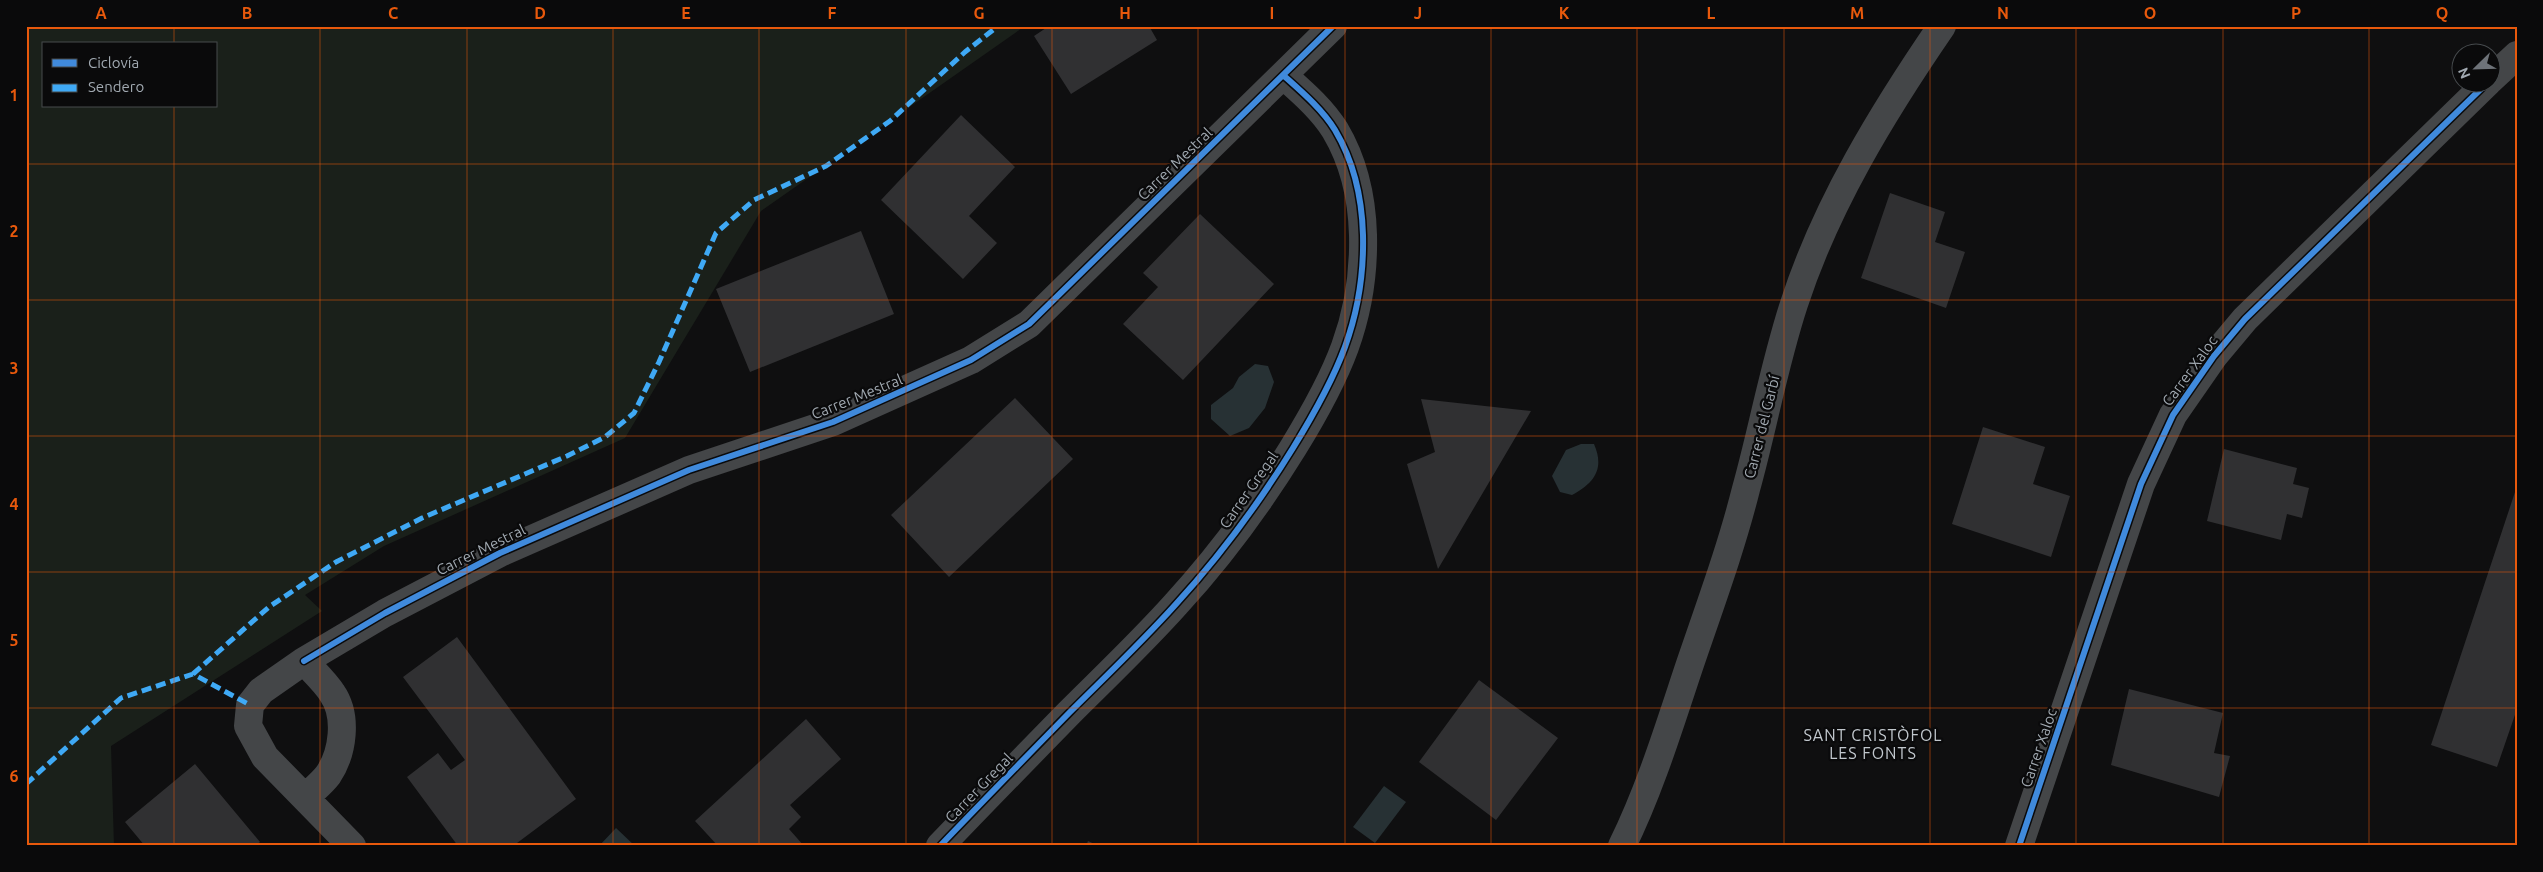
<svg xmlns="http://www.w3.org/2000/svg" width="2543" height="872" font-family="Ubuntu,sans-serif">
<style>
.green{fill:#1a201a;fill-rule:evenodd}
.water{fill:#273134}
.building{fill:#303032}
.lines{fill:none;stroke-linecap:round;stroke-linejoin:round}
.street{stroke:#444648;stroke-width:28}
.quiet{stroke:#3fa9f5;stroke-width:5;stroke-dasharray:10 5;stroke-linecap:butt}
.cycleway-casing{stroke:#0a0a0b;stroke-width:9}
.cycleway{stroke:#408adc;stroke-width:6}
.grid{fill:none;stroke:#e8590c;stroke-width:1;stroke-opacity:0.55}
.labels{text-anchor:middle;stroke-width:4.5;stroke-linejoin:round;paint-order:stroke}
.street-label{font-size:15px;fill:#a1a9b1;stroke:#0a0a0b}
.neighbourhood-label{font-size:16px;letter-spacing:1px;fill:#c1c7cd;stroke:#0a0a0b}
.neatline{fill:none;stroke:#e8590c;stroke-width:2}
.grid-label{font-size:16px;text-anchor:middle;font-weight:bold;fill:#e8590c}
</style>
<rect width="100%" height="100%" fill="#0f0f10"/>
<path class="green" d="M26 26H1025L761 211 625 438 384 546 305 595 322 611 111 746 114 846H26ZM44 44H216V106H44Z"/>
<path class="water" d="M1255 364 1268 366 1274 382 1265 408 1249 428 1230 436 1211 419V405L1233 388 1239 377Z
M1581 444H1594C1605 469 1594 483 1572 495L1560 492 1552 476 1566 450Z
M1384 786 1406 802 1375 843 1353 827Z
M616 828 635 846H599Z"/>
<path class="building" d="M1049 26H1149L1157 40 1071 94 1034 36Z
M961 115 1015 167 969 216 997 243 963 279 881 200Z
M1890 193 1945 212 1935 242 1965 252 1946 308 1861 278Z
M1200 214 1274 284 1183 380 1123 324 1158 287 1143 273Z
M861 231 894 314 750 372 716 289Z
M1015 398 1073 459 949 577 891 515Z
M1421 399 1531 411 1438 569 1407 464 1435 452Z
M1983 427 2045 447 2033 484 2070 496 2051 557 1952 524Z
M2224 449 2297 468 2293 484 2309 488 2302 518 2287 514 2281 540 2207 521Z
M2516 489 2517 709 2497 767 2431 745Z
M457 637 576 799 513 846H458L407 777 438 753 451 770 465 760 403 677Z
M1479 680 1558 738 1496 820 1419 762Z
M2129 689 2223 713 2214 753 2230 756 2219 797 2111 765Z
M806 719 841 759 790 805 801 817 789 829 804 846H718L695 821Z
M195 764 260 842 255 846H145L125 822Z
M1088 841 1099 846H1086Z"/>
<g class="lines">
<path class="street" d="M2490 80 2517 55
M304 661 385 613 500 553 689 470 833 422 971 360 1029 324 1333 26
M306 797C313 790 322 783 328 775 343 753 348 716 332 693 325 682 313 671 304 661L261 691 250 705 248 726 265 757 352 846
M940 846C983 801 1026 757 1069 713 1105 677 1142 642 1176 604 1220 556 1259 503 1293 448 1336 378 1365 320 1363 235 1362 198 1354 162 1335 130 1322 109 1302 92 1283 75
M1622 846C1650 789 1669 727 1689 667 1709 608 1731 549 1746 489 1763 428 1774 365 1794 304 1826 205 1883 112 1942 26
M2019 846 2141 484 2173 415 2214 356 2245 319 2488 82"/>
<path class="quiet" d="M193 674 269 607 336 562 422 518 567 456 605 437 634 413 659 362 716 233 754 200 826 166 890 121 965 52 998 26
M26 784 121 698 193 674 250 705"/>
<g class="cycleway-casing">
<path id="cycleway" d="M304 661 385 613 500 553 689 470 833 422 971 360 1029 324 1333 26
M940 846C983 801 1026 757 1069 713 1105 677 1142 642 1176 604 1220 556 1259 503 1293 448 1336 378 1365 320 1363 235 1362 198 1354 162 1335 130 1322 109 1302 92 1283 75
M2019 846 2141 484 2173 415 2214 356 2245 319 2488 82"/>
</g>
<use href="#cycleway" class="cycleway"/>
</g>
<path class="grid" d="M174 26V44M320 26V846M467 26V846M613 26V846M759 26V846M906 26V846M1052 26V846M1198 26V846M1345 26V846M1491 26V846M1637 26V846M1784 26V846M1930 26V846M2076 26V846M2223 26V846M2369 26V846M174 106V846M26 164H2517M26 300H2517M26 436H2517M26 572H2517M26 708H2517"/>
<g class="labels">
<g class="street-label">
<text transform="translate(1175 164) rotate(-44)" y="5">Carrer Mestral</text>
<text transform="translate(2190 371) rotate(-54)" y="5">Carrer Xaloc</text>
<text transform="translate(857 397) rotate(-22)" y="5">Carrer Mestral</text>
<text transform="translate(1762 427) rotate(-76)" y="5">Carrer del Garbí</text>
<text transform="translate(1249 490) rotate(-55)" y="5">Carrer Gregal</text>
<text transform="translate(481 550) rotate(-26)" y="5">Carrer Mestral</text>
<text transform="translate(2039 748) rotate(-71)" y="5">Carrer Xaloc</text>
<text transform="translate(979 788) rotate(-46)" y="5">Carrer Gregal</text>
</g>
<g class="neighbourhood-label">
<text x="1873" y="741">SANT CRISTÒFOL<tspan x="1873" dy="18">LES FONTS</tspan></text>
</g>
</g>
<rect width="2543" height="872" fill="none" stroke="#0a0a0b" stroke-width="55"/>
<rect x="42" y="42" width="175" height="65" fill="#0a0a0b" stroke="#464a4d"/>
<rect x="52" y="59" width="25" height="8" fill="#408adc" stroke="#464a4d"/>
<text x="88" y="68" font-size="15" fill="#a1a9b1">Ciclovía</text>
<rect x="52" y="84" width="25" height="8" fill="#3fa9f5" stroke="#464a4d"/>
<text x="88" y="92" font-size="15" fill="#a1a9b1">Sendero</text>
<g transform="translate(2476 68) rotate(247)"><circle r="24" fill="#0a0a0b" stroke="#464a4d"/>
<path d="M0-4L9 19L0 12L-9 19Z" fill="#6e7379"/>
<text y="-8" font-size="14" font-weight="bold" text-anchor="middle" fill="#a1a9b1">N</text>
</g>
<rect x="28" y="28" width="2488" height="816" class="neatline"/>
<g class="grid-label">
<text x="101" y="19">A</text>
<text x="247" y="19">B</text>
<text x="393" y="19">C</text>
<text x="540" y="19">D</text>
<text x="686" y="19">E</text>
<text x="832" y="19">F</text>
<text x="979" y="19">G</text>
<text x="1125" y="19">H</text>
<text x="1272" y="19">I</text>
<text x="1418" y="19">J</text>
<text x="1564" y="19">K</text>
<text x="1711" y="19">L</text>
<text x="1857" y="19">M</text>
<text x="2003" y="19">N</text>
<text x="2150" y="19">O</text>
<text x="2296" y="19">P</text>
<text x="2442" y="19">Q</text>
<text x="14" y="101">1</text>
<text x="14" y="237">2</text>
<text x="14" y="374">3</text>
<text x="14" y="510">4</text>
<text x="14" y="646">5</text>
<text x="14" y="782">6</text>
</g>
</svg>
